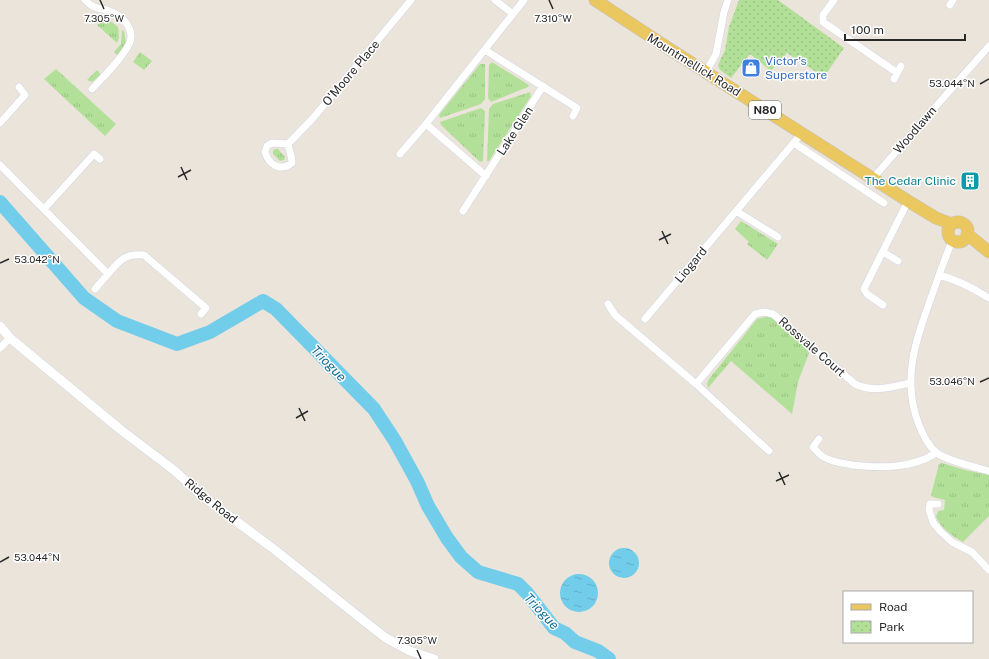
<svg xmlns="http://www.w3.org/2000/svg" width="989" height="659" font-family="'Public Sans',sans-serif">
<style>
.grass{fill:url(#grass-tufts)}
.park{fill:url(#park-dots)}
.water{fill:url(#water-ripples)}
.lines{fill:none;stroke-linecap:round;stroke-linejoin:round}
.river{stroke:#71cdea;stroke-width:14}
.minor-casing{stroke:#d1d4e2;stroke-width:8}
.tertiary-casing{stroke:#d1d4e2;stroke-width:10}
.primary-casing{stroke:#c3c3c3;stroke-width:13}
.minor{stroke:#fff;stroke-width:7}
.tertiary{stroke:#fff;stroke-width:9}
.primary{stroke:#ebc760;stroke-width:12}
.ticks{fill:none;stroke:#292929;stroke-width:1.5}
.labels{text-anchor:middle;stroke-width:3;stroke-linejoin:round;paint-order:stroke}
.shield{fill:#fff;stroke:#696969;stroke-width:1}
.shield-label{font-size:11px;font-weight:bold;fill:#292929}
.shop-label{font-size:12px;fill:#366cbe;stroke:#fff;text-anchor:start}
.street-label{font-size:12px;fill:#292929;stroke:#fff}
.culture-label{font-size:12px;fill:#0d838f;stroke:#fff;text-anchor:end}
.water-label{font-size:13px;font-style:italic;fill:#126b94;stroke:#fff}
.ticks-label{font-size:10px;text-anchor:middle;fill:#292929;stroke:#fff;stroke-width:3;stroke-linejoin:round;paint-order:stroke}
</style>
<defs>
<pattern id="grass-tufts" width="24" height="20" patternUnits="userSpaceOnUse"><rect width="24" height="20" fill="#b3e099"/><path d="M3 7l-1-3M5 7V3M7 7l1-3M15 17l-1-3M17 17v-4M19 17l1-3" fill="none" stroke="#9ac084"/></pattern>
<pattern id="park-dots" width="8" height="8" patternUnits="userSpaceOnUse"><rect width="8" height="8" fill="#b3e099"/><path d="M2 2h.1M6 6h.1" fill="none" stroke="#9ac084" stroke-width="1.8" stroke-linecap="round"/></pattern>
<pattern id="water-ripples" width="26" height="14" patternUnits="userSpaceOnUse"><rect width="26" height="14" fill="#71cdea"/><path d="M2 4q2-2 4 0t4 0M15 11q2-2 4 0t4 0" fill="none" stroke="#62b0c9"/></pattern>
</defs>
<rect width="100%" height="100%" fill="#ebe4db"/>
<path class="grass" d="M107 18 118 27 119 37 117 43 97 25Z
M122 30 124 31 126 43 120 54 117 55 114 52 121 44Z
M140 52 152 61 144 70 133 62Z
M492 62 529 85 528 87 491 102 488 98 489 65Z
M480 64H485V99L481 104 440 118 439 115Z
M56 69 116 124 105 136 44 79Z
M97 70 99 72 100 75 92 82 87 80Z
M530 92 531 96 489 161H487L489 109 493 104Z
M481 108 485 111 483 161 480 162 441 125 440 122Z
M275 149H278L285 157 284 160 280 161 273 154V151Z
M741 221 778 244 767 260 747 244 749 242 735 229Z
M769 316 772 317 809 348V353L798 382 792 414 731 361 708 388 707 384 709 379 757 319Z
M942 463 965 470 989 475V516L963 542C952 536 942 529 936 517L938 511 944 510 945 500 933 497 931 495 939 464Z"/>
<path class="park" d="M739 0H778L844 48 824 77 787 53 771 71 750 54 731 78 720 70 718 65 725 50 729 27Z"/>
<path class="water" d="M609 563a15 15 0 1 1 30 0a15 15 0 1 1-30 0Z
M560 593a19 19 0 1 1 38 0a19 19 0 1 1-38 0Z"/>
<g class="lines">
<path class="river" d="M0 202 84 298 117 321 177 344 210 332 263 301 276 309 374 409 395 441 417 481 428 506 447 538 461 557 478 572 518 584 527 593 554 628 565 633 575 642 598 651 609 659"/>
<g class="minor-casing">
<path id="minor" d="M85 0C96 12 101 6 112 12 122 16 132 27 131 38 130 51 101 79 92 89
M495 0 513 14
M834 0 823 15V22L896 72
M950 5 953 0
M485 50 577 108 573 116
M706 72 716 54 724 12 728 0
M894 79 901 66
M0 123 25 95 19 87
M426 124 486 176
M794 143 884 203
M288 144 272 143 267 146 265 152C269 165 280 172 292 163 292 156 289 151 288 144L314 117 411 0
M400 154 426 124 524 0
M0 165 108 274C119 261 125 253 144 255L206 308 201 314
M873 178 989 46
M44 209 94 154 100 159
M463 211 543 86
M736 211 778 237
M954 241 950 246 939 275C958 280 973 288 989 298
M883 252 898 261
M939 275C922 326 898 372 919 425 923 435 929 447 937 453 945 460 978 468 989 471
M95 289 108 274
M608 304 615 315 696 384 769 451
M883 305 867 294 864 289 908 201
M645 319 802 133
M0 348 10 338
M696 384 755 314 764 312 773 314 855 384C873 393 891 387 910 383
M819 439 813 447C816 450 819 454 822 456 830 462 842 463 852 465 879 468 912 469 936 453
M938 504H930L929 510 933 522 940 531 952 542 972 552 989 570"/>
</g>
<g class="tertiary-casing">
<path id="tertiary" d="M0 326 10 338 121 430 175 471 201 495 275 550 364 621 386 638 410 651 434 659"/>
</g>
<g class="primary-casing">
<path id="primary" d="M595 0 668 48 908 201 936 218 952 224
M948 232a10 10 0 1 1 20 0a10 10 0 1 1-20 0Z
M967 234 989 252"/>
</g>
<use href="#minor" class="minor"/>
<use href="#tertiary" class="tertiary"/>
<use href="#primary" class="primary"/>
</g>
<path class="ticks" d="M100 0 104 9M549 0 553 9M980 84 989 79M181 167 187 180M178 177 191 170M662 231 668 244M659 240 671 234M0 263 9 259M980 382 989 378M299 408 305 421M296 418 308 411M779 472 785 485M776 481 789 475M0 562 9 557M417 650 421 659"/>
<defs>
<g id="shop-square" transform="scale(1)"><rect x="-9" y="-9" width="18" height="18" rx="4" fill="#3f7fe0" stroke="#fff"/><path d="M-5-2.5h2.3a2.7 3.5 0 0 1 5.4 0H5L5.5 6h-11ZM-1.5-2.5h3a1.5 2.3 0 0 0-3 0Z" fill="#fff"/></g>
<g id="building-square" transform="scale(1)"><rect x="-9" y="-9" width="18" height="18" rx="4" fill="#0f9aa8" stroke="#fff"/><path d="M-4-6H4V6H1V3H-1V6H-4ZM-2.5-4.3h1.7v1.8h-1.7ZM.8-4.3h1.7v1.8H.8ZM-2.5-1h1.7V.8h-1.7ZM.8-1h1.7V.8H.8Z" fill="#fff"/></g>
</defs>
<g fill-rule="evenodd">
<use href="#shop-square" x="751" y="68"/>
<use href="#building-square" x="970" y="181"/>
</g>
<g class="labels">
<rect class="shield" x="749" y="101" width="32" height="18" rx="3"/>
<g class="shield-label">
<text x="765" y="114">N80</text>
</g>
<g class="shop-label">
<text x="765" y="65">Victor's<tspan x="765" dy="14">Superstore</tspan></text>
</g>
<g class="street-label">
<text transform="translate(694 65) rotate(32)" y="4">Mountmellick Road</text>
<text transform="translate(351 73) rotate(-50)" y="4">O'Moore Place</text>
<text transform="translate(915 130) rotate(-49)" y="4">Woodlawn</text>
<text transform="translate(515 131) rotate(-57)" y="4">Lake Glen</text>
<text transform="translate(691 265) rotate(-50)" y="4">Liogard</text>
<text transform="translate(812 347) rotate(41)" y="4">Rossvale Court</text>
<text transform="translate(211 501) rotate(39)" y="4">Ridge Road</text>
</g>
<g class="culture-label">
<text x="956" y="185">The Cedar Clinic</text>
</g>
<g class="water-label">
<text transform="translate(329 363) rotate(46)" y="5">Triogue</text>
<text transform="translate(542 611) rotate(47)" y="5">Triogue</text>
</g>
</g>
<g class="ticks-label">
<text x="104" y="22">7.305°W</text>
<text x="553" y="22">7.310°W</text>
<text x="952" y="87">53.044°N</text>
<text x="37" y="263">53.042°N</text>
<text x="952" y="385">53.046°N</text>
<text x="37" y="561">53.044°N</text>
<text x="417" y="644">7.305°W</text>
</g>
<rect x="843" y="591" width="130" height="52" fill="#ffffff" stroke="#a9a9a9"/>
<rect x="851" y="604" width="20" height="6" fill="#ebc760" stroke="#a9a9a9"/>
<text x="879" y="611" font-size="12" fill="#292929">Road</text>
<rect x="851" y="621" width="20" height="12" fill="url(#park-dots)" stroke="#a9a9a9"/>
<text x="879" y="631" font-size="12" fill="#292929">Park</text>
<path d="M845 34v6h120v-6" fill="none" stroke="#292929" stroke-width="2"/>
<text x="851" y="34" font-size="12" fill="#292929" stroke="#ffffff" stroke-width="3" paint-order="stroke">100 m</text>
</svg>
